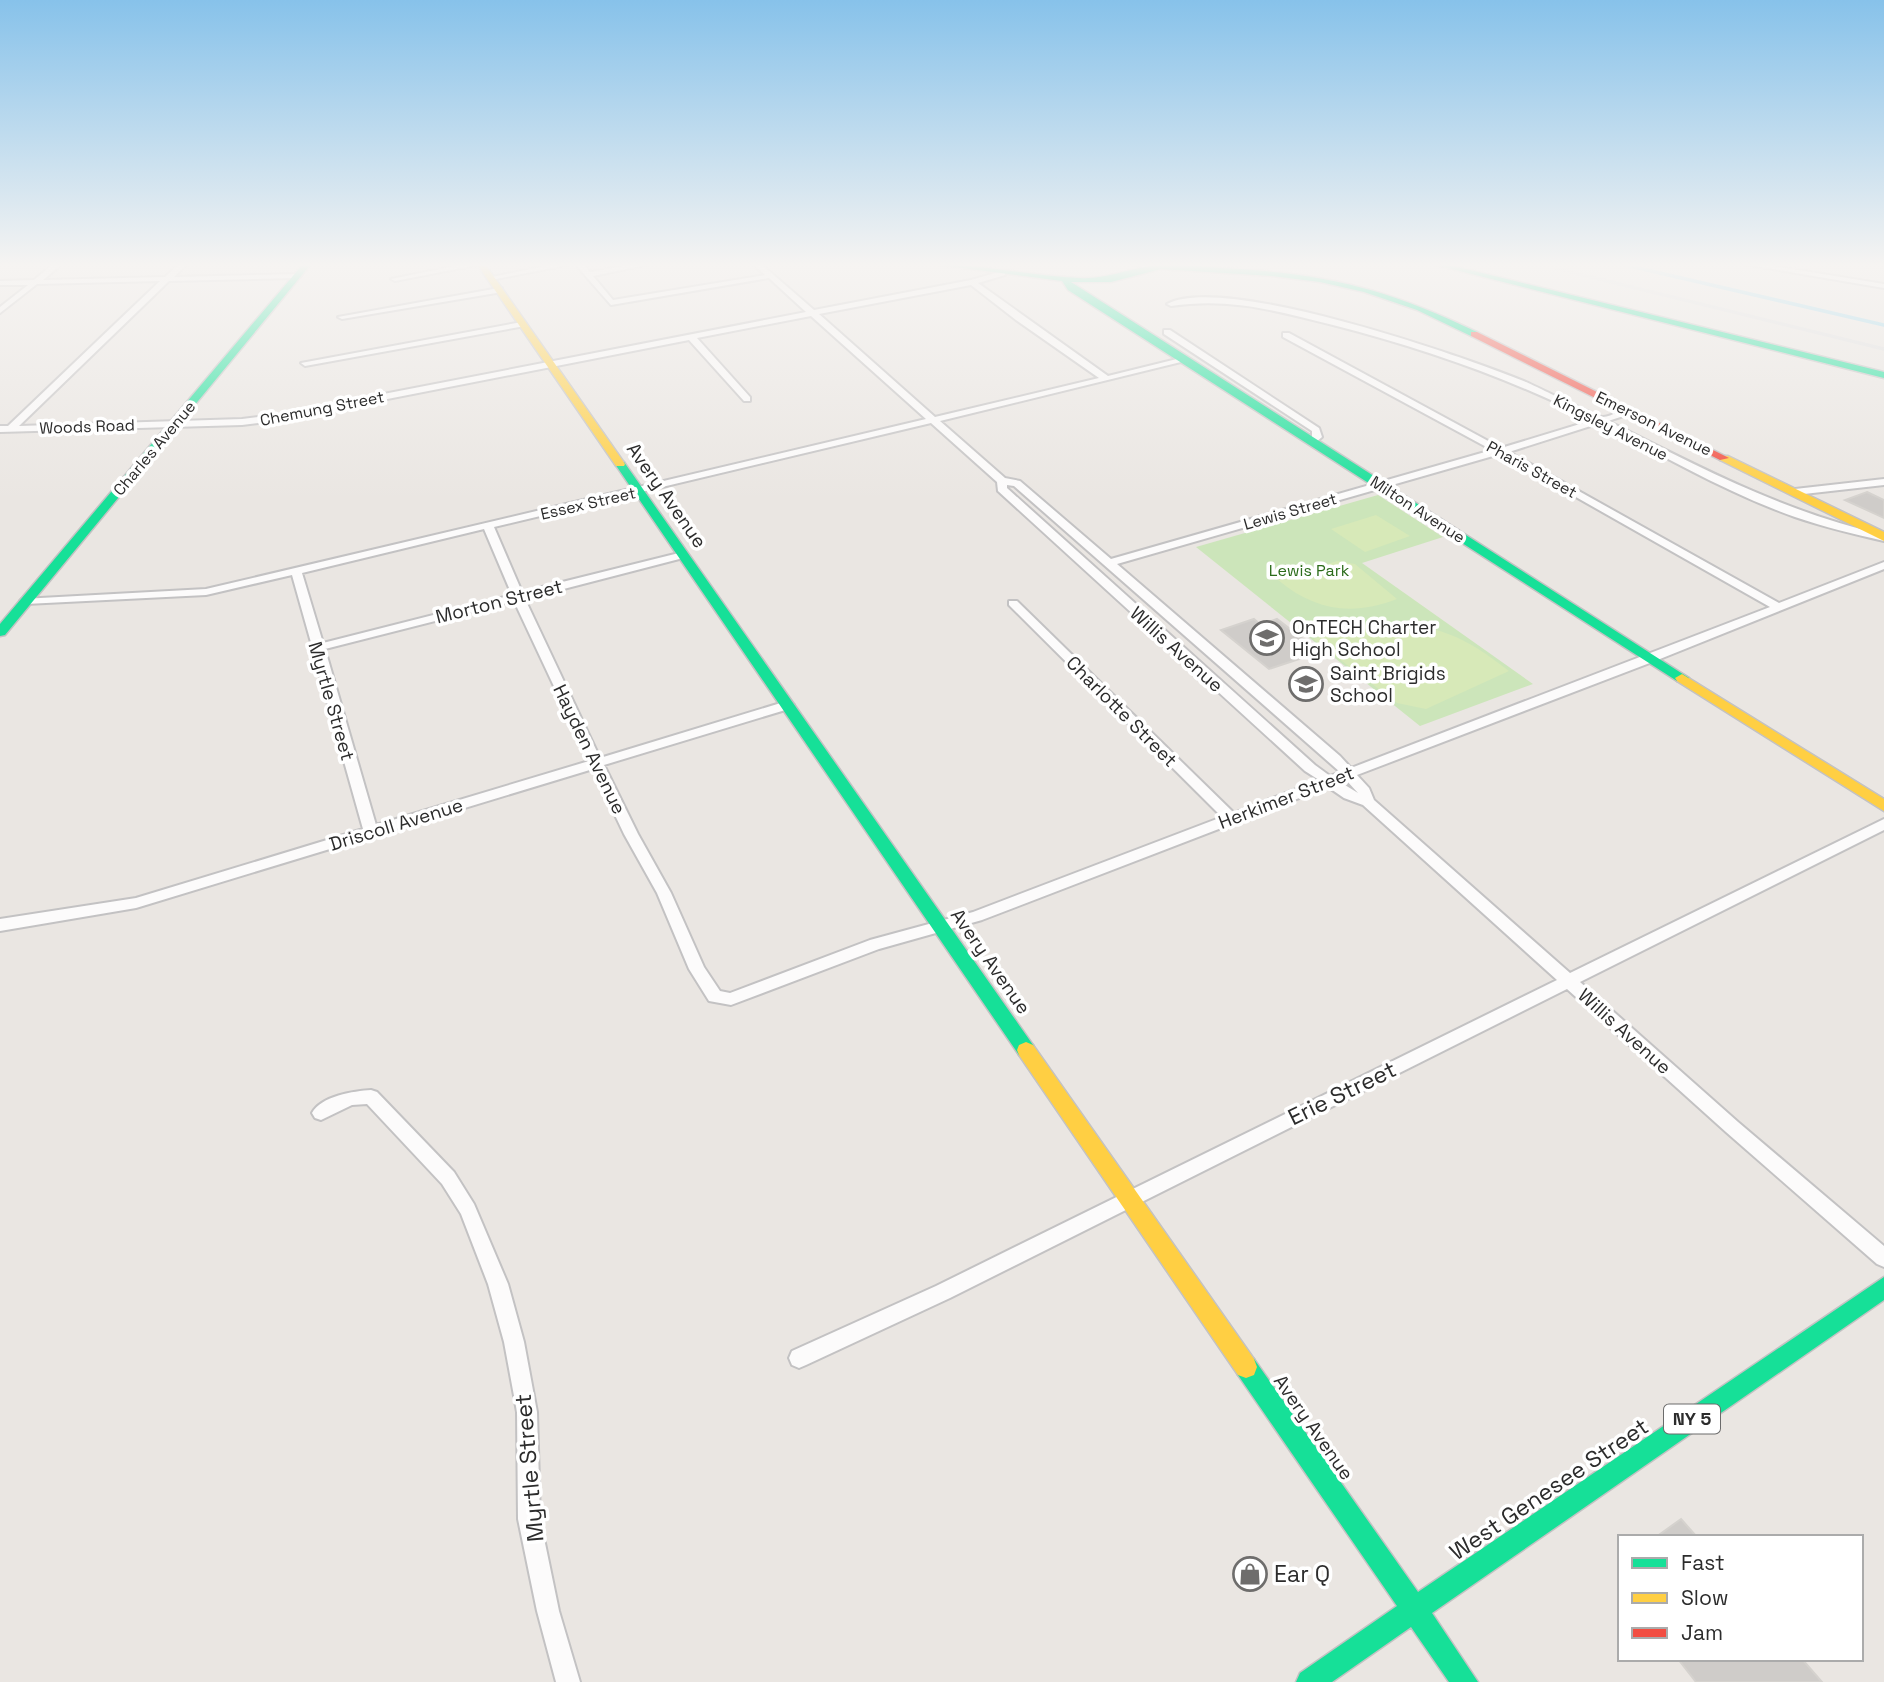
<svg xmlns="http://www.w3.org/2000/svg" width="1884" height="1682" font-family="'Space Grotesk',sans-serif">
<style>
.green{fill:#cce5ba}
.pitch{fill:#d7e9b8}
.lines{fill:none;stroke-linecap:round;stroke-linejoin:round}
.stream{stroke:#95d6ec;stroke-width:3.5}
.building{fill:#cfccc9;stroke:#d5d2ce;stroke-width:2}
.street-casing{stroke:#c3c2c3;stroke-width:4}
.fast-casing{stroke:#c3c2c3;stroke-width:3}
.slow-casing{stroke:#c3c2c3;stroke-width:3}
.jam-casing{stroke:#c3c2c3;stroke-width:3}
.street{fill:#fcfbfb;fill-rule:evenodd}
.fast{fill:#16e098;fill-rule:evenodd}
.slow{fill:#ffcf43;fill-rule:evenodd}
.jam{fill:#f24e42;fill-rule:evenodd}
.rail{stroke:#dededf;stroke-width:3.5}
.labels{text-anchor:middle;stroke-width:7;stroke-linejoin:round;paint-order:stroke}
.far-street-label{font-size:16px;fill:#2c2c2c;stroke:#fff}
.far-park-label{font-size:16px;fill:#2b6b1a;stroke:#fff}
.shield{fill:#fff;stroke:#6b6b6b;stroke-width:2}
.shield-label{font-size:18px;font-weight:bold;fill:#2c2c2c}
.street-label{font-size:19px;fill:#2c2c2c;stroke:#fff}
.poi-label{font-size:19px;fill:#2c2c2c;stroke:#fff;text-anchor:start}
.near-street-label{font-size:23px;fill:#2c2c2c;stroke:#fff}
.near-poi-label{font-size:23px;fill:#2c2c2c;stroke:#fff;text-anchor:start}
</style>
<rect width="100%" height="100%" fill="#eae6e2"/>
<path class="green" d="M1378 495 1443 537 1362 563 1533 684 1420 726 1196 547Z"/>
<path class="pitch" d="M1376 515 1410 536 1365 552 1331 529Z
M1337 561 1355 564 1397 599C1353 616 1315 611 1278 580Z
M1379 622C1438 625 1463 635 1509 671L1426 709 1397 703 1313 639 1343 629Z"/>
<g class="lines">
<path class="stream" d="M1621 264 1884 325"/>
</g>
<path class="building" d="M1867 492 1884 500V518L1845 500Z
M1254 619 1261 625 1277 619 1312 646 1295 652 1302 658 1269 669 1221 630Z
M1681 1519 1697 1537H1656Z
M1678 1659H1802L1822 1682H1696Z"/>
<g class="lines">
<g class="street-casing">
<path id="street" d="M53 264H62L43 280 165 277 179 264H187L174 277 297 274 301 276 297 278 169 281 19 426 242 419 275 415 806 312 769 278 611 305 575 264H583L590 272 634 264H650L593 276 613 300 765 275 753 264H761L814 310 971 280 1002 271H1005V275L978 283 1108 376 1185 357 1189 360 940 421 1005 478 1020 481 1111 559 1492 450 1283 337V333H1289L1501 448 1593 420C1509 378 1423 348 1333 325 1276 311 1230 297 1171 306L1167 304C1223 273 1463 356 1526 382 1538 387 1596 417 1603 417 1613 416 1623 408 1633 409V413L1608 421C1699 467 1784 512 1884 535V541C1854 534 1824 527 1795 517 1727 493 1664 456 1600 423L1509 452 1779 603 1884 562V569L1655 661 1357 775 1369 788 1374 800 1570 973 1884 819V830L1580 982 1738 1122 1884 1246V1267L1877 1264 1726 1132 1567 989 950 1298 806 1365 799 1368 792 1365 789 1358 792 1351 936 1286 1557 980 1363 805 1344 798 1328 787 982 920 879 949 731 1005 709 1001 689 969 657 893 624 834 593 769 136 908 0 931V919L136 898 363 829 313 651 310 648 312 646 292 575 206 595 26 604 20 601 22 599 206 589 926 419 811 316 697 338 750 397V401H744L689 340 275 421 242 425 0 432V426H8L160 281 37 284 0 313V307L28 285H0V281L34 280ZM971 285 1016 320 1099 378 935 417 819 314ZM931 423 997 482 998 491 1305 771 1319 780 1234 813 1017 601H1009V605L1222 817 973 912 870 940 730 993 720 991 704 967 671 893 638 834 604 765 792 708 794 705 788 701 784 702 600 758 525 599 687 557 688 555 683 552 522 592 494 527ZM1500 454 1770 607 1351 768 1340 756 1117 564ZM1007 485 1014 486 1340 772 1330 776 1315 765 1007 488ZM484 529 512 595 323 643 302 573ZM514 601 589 761 376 825 325 649ZM1346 780 1358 793 1340 782Z
M465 264H482L395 281 391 279Z
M555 264H572L491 280 487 278Z
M1133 264H1144L1153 268 1149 270Z
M1743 264H1761L1884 284V288Z
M499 288H502V292L342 319 338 317Z
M522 322 526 324 525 326 305 366 301 363Z
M1164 330H1170L1319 428 1322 437 1315 443H1309L1307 441 1312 436V431L1164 334Z
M1884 479V485L1795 495 1790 492 1795 489Z
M371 1090 377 1092 454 1172 474 1204 508 1284 524 1342 537 1412 540 1519 559 1611 580 1682H556L537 1611 518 1519 517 1412 504 1342 488 1284 461 1214 442 1184 367 1104 352 1105 321 1120 315 1118 312 1113C321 1096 354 1091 371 1090Z"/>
</g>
<g class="fast-casing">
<path id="fast" d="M303 264H311L5 635 0 636V624Z
M932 264C982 264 1030 276 1080 278 1109 280 1135 265 1164 265 1183 264 1203 267 1222 268 1323 273 1386 288 1477 332V336H1471L1417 310 1364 292 1320 282 1272 276 1161 269 1111 282H1071L1689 678 1687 681H1677L1068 290 1062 281Z
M1432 264H1446L1884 372V378Z
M616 462H624L1033 1045 1035 1050 1033 1055 1026 1058 1019 1055 615 464Z
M1884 1277V1300L1432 1613 1478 1682H1449L1411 1627 1332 1682H1296L1300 1673 1397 1606 1238 1375 1235 1367 1238 1359 1246 1356 1254 1359 1418 1592Z"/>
</g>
<g class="slow-casing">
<path id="slow" d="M477 264H485L625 464 624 466H616Z
M1720 456H1728L1884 532V541L1720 460Z
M1682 674 1884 799V811L1677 681 1675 678Z
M1026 1042 1033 1045 1254 1359 1257 1367 1254 1375 1246 1378 1238 1375 1019 1055 1017 1050 1019 1045Z"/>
</g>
<g class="jam-casing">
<path id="jam" d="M1471 332H1477L1729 458 1720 460 1471 336Z"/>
</g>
<use href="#street" class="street"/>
<use href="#fast" class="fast"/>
<use href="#slow" class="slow"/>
<use href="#jam" class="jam"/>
<path class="rail" d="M1538 264 1884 349"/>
</g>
<linearGradient id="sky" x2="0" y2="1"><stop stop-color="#87c2ea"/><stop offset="0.53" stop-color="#f6f4f2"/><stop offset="1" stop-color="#f6f4f2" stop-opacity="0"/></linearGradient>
<rect width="1884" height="500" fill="url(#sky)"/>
<defs>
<g id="school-ring" transform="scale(1.75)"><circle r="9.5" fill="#fff" stroke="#6e6d6c" stroke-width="1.5"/><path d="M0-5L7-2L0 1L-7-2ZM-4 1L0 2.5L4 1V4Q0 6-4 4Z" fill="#6e6d6c"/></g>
<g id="shop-ring" transform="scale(1.75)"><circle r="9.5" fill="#fff" stroke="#6e6d6c" stroke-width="1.5"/><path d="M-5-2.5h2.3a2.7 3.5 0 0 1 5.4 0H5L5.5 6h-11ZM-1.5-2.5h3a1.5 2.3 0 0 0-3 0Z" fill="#6e6d6c"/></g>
</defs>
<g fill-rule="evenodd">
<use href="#school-ring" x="1267" y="638"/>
<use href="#school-ring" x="1306" y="684"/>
<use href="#shop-ring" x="1250" y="1574"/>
</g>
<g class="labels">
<g class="far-street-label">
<text transform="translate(322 408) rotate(-11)" y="6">Chemung Street</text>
<text transform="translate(1654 423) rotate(26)" y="6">Emerson Avenue</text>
<text transform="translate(87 426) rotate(-2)" y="6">Woods Road</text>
<text transform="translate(1611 427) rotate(27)" y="6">Kingsley Avenue</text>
<text transform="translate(154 448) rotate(-50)" y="6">Charles Avenue</text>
<text transform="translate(1532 469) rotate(29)" y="6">Pharis Street</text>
<text transform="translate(588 503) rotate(-13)" y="6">Essex Street</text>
<text transform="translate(1418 509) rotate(33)" y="6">Milton Avenue</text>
<text transform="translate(1290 511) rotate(-16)" y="6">Lewis Street</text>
</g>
<g class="far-park-label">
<text x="1309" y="576">Lewis Park</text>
</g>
<rect class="shield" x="1664" y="1404.5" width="56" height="29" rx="5"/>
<g class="shield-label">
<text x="1692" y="1425">NY 5</text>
</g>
<g class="street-label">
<text transform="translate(667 495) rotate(55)" y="7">Avery Avenue</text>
<text transform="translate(499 601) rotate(-14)" y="7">Morton Street</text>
<text transform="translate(1177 649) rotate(42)" y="7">Willis Avenue</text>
<text transform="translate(332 701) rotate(74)" y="7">Myrtle Street</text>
<text transform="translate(1122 711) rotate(45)" y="7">Charlotte Street</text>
<text transform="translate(590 749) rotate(64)" y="7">Hayden Avenue</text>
<text transform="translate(1286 797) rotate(-21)" y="7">Herkimer Street</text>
<text transform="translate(396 824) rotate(-17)" y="7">Driscoll Avenue</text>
<text transform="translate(991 961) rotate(55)" y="7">Avery Avenue</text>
<text transform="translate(1625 1031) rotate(42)" y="7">Willis Avenue</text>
<text transform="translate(1314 1427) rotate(55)" y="7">Avery Avenue</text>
</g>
<g class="poi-label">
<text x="1292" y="634">OnTECH Charter<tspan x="1292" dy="22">High School</tspan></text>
<text x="1330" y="680">Saint Brigids<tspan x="1330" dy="22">School</tspan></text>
</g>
<g class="near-street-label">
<text transform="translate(1342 1093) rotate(-26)" y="8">Erie Street</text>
<text transform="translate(529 1468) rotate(-95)" y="8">Myrtle Street</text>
<text transform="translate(1549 1489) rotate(-34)" y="8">West Genesee Street</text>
</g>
<g class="near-poi-label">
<text x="1274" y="1582">Ear Q</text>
</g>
</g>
<rect x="1618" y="1535" width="245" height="126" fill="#ffffff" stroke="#ababab" stroke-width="2"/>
<rect x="1632" y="1558" width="35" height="10" fill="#16e098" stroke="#ababab" stroke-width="2"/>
<text x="1681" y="1570" font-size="21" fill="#2c2c2c">Fast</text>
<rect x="1632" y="1593" width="35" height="10" fill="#ffcf43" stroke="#ababab" stroke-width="2"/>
<text x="1681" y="1605" font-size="21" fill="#2c2c2c">Slow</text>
<rect x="1632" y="1628" width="35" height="10" fill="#f24e42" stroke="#ababab" stroke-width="2"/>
<text x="1681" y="1640" font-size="21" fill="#2c2c2c">Jam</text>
</svg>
